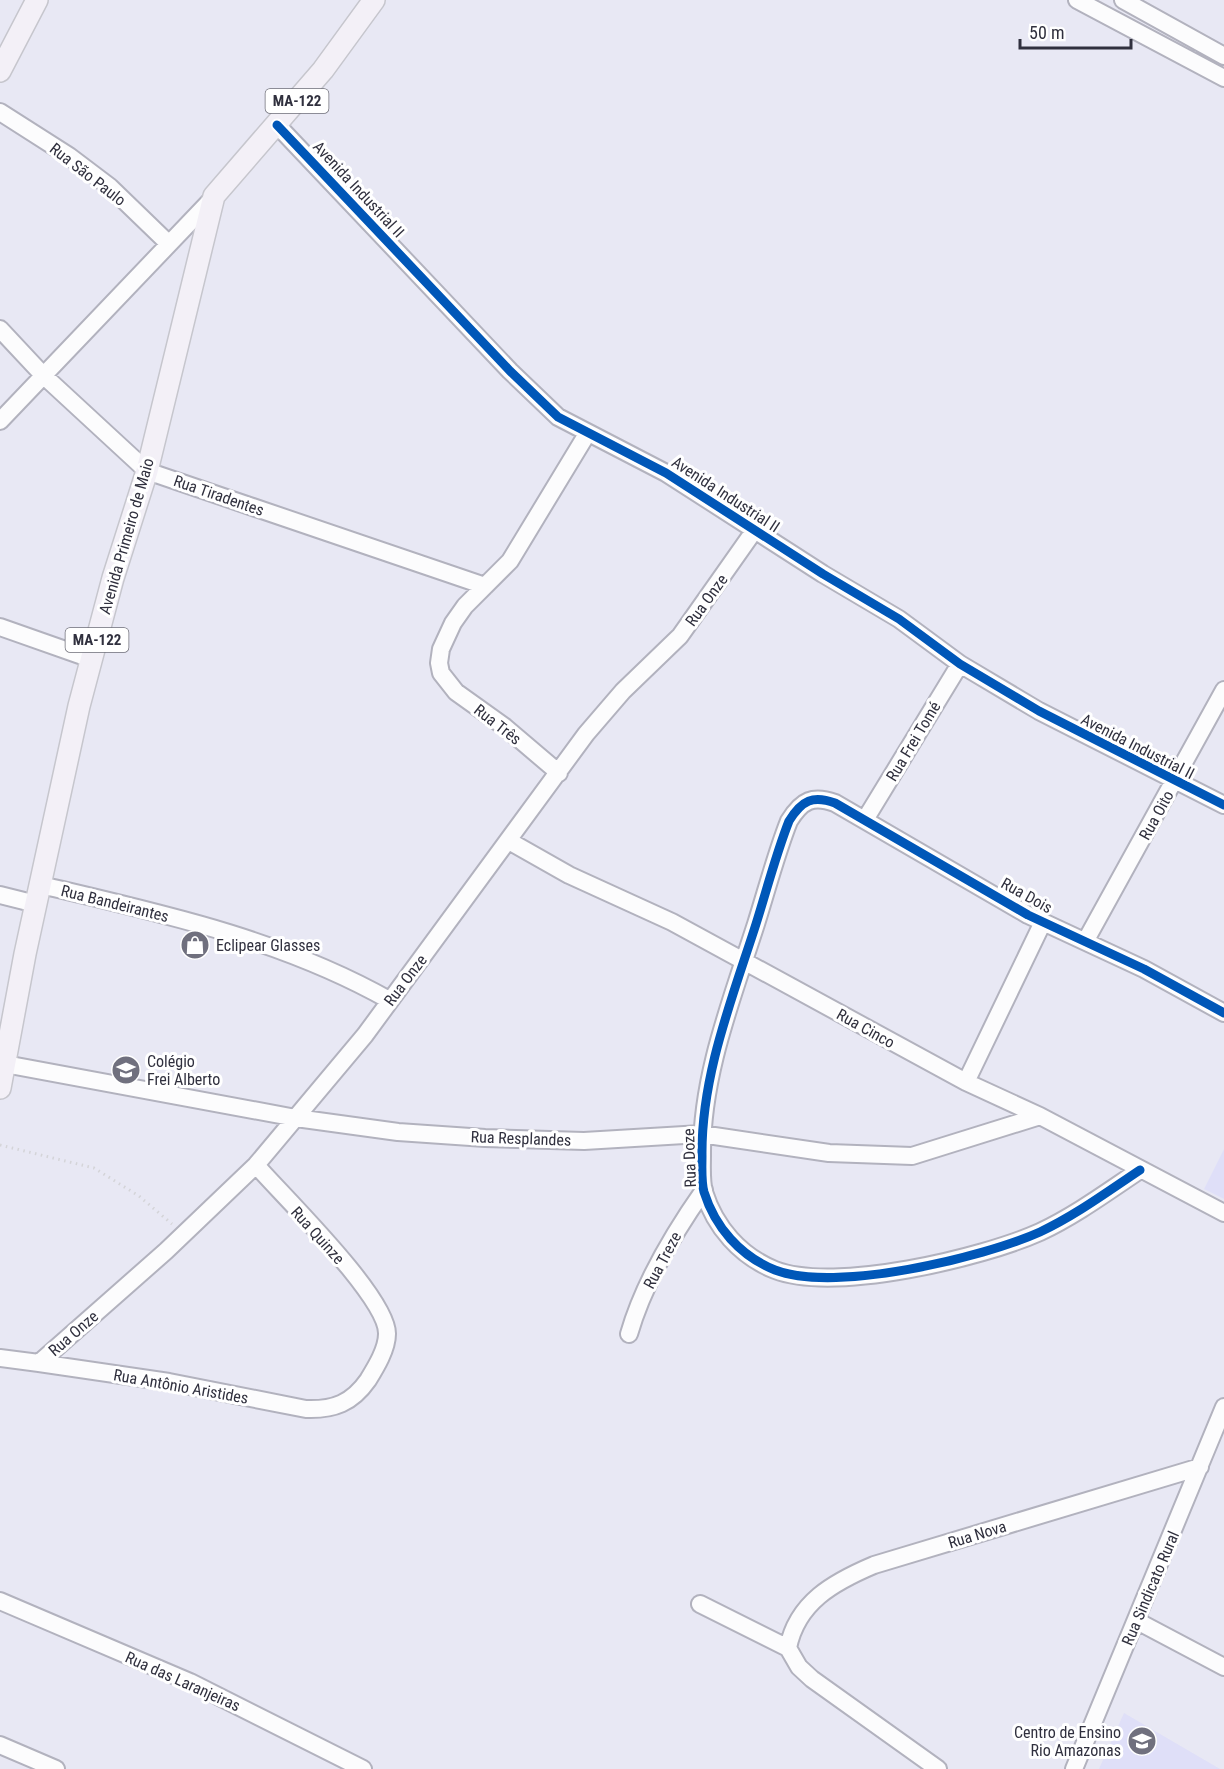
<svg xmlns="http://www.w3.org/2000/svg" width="1224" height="1769" font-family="'Roboto Condensed',sans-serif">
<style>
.built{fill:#dfdff8}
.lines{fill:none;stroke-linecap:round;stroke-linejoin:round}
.minor-casing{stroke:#b2b2be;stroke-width:20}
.major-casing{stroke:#c6c6cd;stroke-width:24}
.path{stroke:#d4d4d8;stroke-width:3;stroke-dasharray:1.5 4.5;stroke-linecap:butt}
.minor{stroke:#fcfcfd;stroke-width:16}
.major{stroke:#f3f0f7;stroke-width:21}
.cycleway-casing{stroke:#fff;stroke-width:13}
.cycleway{stroke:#0057b8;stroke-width:9}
.labels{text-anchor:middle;stroke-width:6;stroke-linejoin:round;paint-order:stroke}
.shield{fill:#fff;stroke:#6e6e78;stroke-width:1.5}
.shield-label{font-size:15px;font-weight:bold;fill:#30303e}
.street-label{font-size:16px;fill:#30303e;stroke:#fff}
.poi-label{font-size:16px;fill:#30303e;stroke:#fff;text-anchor:start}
</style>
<rect width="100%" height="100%" fill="#e8e8f4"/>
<path class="built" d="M1224 1149V1199L1204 1189Z
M1124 1713 1220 1769H1099Z"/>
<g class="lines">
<g class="minor-casing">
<path id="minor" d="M1077 0 1224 78
M1123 0 1224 56
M0 112 69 156 110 187 169 244
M277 125 510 371 558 417 666 473 823 574 899 619 960 664 1039 711 1224 805
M0 329 43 375 147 471 485 586
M0 421 213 198
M0 627 91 659
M559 773 505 727 456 692 441 673 439 663 441 649 453 623 465 606 510 561 587 434
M866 818 960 664
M509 841 569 875 672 922 966 1082 1040 1116 1224 1213
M41 885C160 913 281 939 389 1000
M0 895 36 904
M1086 940 1224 690
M0 1063 296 1118 398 1132 485 1138 584 1141 701 1134 829 1153 912 1156 1040 1116
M966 1082 1043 922
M1140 1170C1107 1192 1076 1215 1040 1232 982 1258 835 1293 775 1270 740 1256 715 1227 704 1192 701 1181 702 1167 702 1156 701 1076 732 999 756 924 767 889 776 854 789 821 802 800 813 795 835 803L1028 915 1144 969 1224 1013
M629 1334C644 1282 673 1234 704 1190
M0 1358 39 1363 166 1251 256 1165 365 1035 586 734 623 691 680 636 754 531
M39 1363 169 1382 306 1409C334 1410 352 1403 368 1380 376 1367 387 1349 387 1334 388 1298 283 1196 256 1165
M0 1601 190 1682 363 1769
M700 1604 788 1648
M1137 1621 1224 1667
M788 1648C797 1602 834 1582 874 1565L1200 1467
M788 1648 799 1667 812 1679 938 1769
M0 1745 56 1769
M1074 1769 1224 1407"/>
</g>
<g class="major-casing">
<path id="major" d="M0 71 37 0
M0 1088 25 954 79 706 113 578 147 471 214 196 323 70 374 0"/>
</g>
<path class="path" d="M0 1145 94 1168 139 1196 172 1224"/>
<use href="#minor" class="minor"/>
<use href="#major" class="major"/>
<g class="cycleway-casing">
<path id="cycleway" d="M277 125 510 371 558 417 666 473 823 574 899 619 960 664 1039 711 1224 805
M1140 1170C1107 1192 1076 1215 1040 1232 982 1258 835 1293 775 1270 740 1256 715 1227 704 1192 701 1181 702 1167 702 1156 701 1076 732 999 756 924 767 889 776 854 789 821 802 800 813 795 835 803L1028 915 1144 969 1224 1013"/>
</g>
<use href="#cycleway" class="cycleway"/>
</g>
<defs>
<g id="shop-disc" transform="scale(1.5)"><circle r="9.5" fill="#70707e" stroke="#fff"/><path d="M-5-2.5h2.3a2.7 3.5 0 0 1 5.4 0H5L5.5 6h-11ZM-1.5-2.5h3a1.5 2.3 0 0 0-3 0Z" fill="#fff"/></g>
<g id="school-disc" transform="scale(1.5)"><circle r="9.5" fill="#70707e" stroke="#fff"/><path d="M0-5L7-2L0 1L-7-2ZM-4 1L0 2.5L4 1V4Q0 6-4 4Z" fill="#fff"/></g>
</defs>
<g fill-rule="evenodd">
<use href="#shop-disc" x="195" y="945"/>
<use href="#school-disc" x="126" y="1070"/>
<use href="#school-disc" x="1142" y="1741"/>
</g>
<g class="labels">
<g class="shield">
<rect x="265.5" y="89" width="63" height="24" rx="4.5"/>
<rect x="65.5" y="628" width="63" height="24" rx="4.5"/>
</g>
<g class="shield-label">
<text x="297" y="106">MA-122</text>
<text x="97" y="645">MA-122</text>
</g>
<g class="street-label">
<text transform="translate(88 174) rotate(38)" y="6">Rua São Paulo</text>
<text transform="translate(359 189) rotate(47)" y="6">Avenida Industrial II</text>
<text transform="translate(726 494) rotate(33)" y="6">Avenida Industrial II</text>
<text transform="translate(219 495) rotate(19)" y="6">Rua Tiradentes</text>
<text transform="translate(126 536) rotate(-74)" y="6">Avenida Primeiro de Maio</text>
<text transform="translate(706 600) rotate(-54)" y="6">Rua Onze</text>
<text transform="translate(498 724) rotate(38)" y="6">Rua Três</text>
<text transform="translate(913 741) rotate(-59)" y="6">Rua Frei Tomé</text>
<text transform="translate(1138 746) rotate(27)" y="6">Avenida Industrial II</text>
<text transform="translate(1156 815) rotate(-61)" y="6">Rua Oito</text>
<text transform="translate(1027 895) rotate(29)" y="6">Rua Dois</text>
<text transform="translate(115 903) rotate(14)" y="6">Rua Bandeirantes</text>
<text transform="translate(405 980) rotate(-53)" y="6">Rua Onze</text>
<text transform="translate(866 1028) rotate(29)" y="6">Rua Cinco</text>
<text transform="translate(521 1138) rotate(2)" y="6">Rua Resplandes</text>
<text transform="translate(689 1158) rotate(-92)" y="6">Rua Doze</text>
<text transform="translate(318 1235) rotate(48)" y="6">Rua Quinze</text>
<text transform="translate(662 1260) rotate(-62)" y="6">Rua Treze</text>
<text transform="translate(73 1333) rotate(-41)" y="6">Rua Onze</text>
<text transform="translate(181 1386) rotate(10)" y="6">Rua Antônio Aristides</text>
<text transform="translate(977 1534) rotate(-17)" y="6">Rua Nova</text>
<text transform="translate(1150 1588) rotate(-67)" y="6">Rua Sindicato Rural</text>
<text transform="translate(183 1681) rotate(24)" y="6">Rua das Laranjeiras</text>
</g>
<g class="poi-label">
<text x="216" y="951">Eclipear Glasses</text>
<text x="147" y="1067">Colégio<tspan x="147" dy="18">Frei Alberto</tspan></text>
<text x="1121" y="1738" text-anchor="end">Centro de Ensino<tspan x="1121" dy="18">Rio Amazonas</tspan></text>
</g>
</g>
<path d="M1020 39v9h111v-9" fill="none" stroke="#30303e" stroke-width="3"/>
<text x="1029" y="39" font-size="18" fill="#30303e" stroke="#ffffff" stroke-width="4.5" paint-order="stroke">50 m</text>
</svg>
